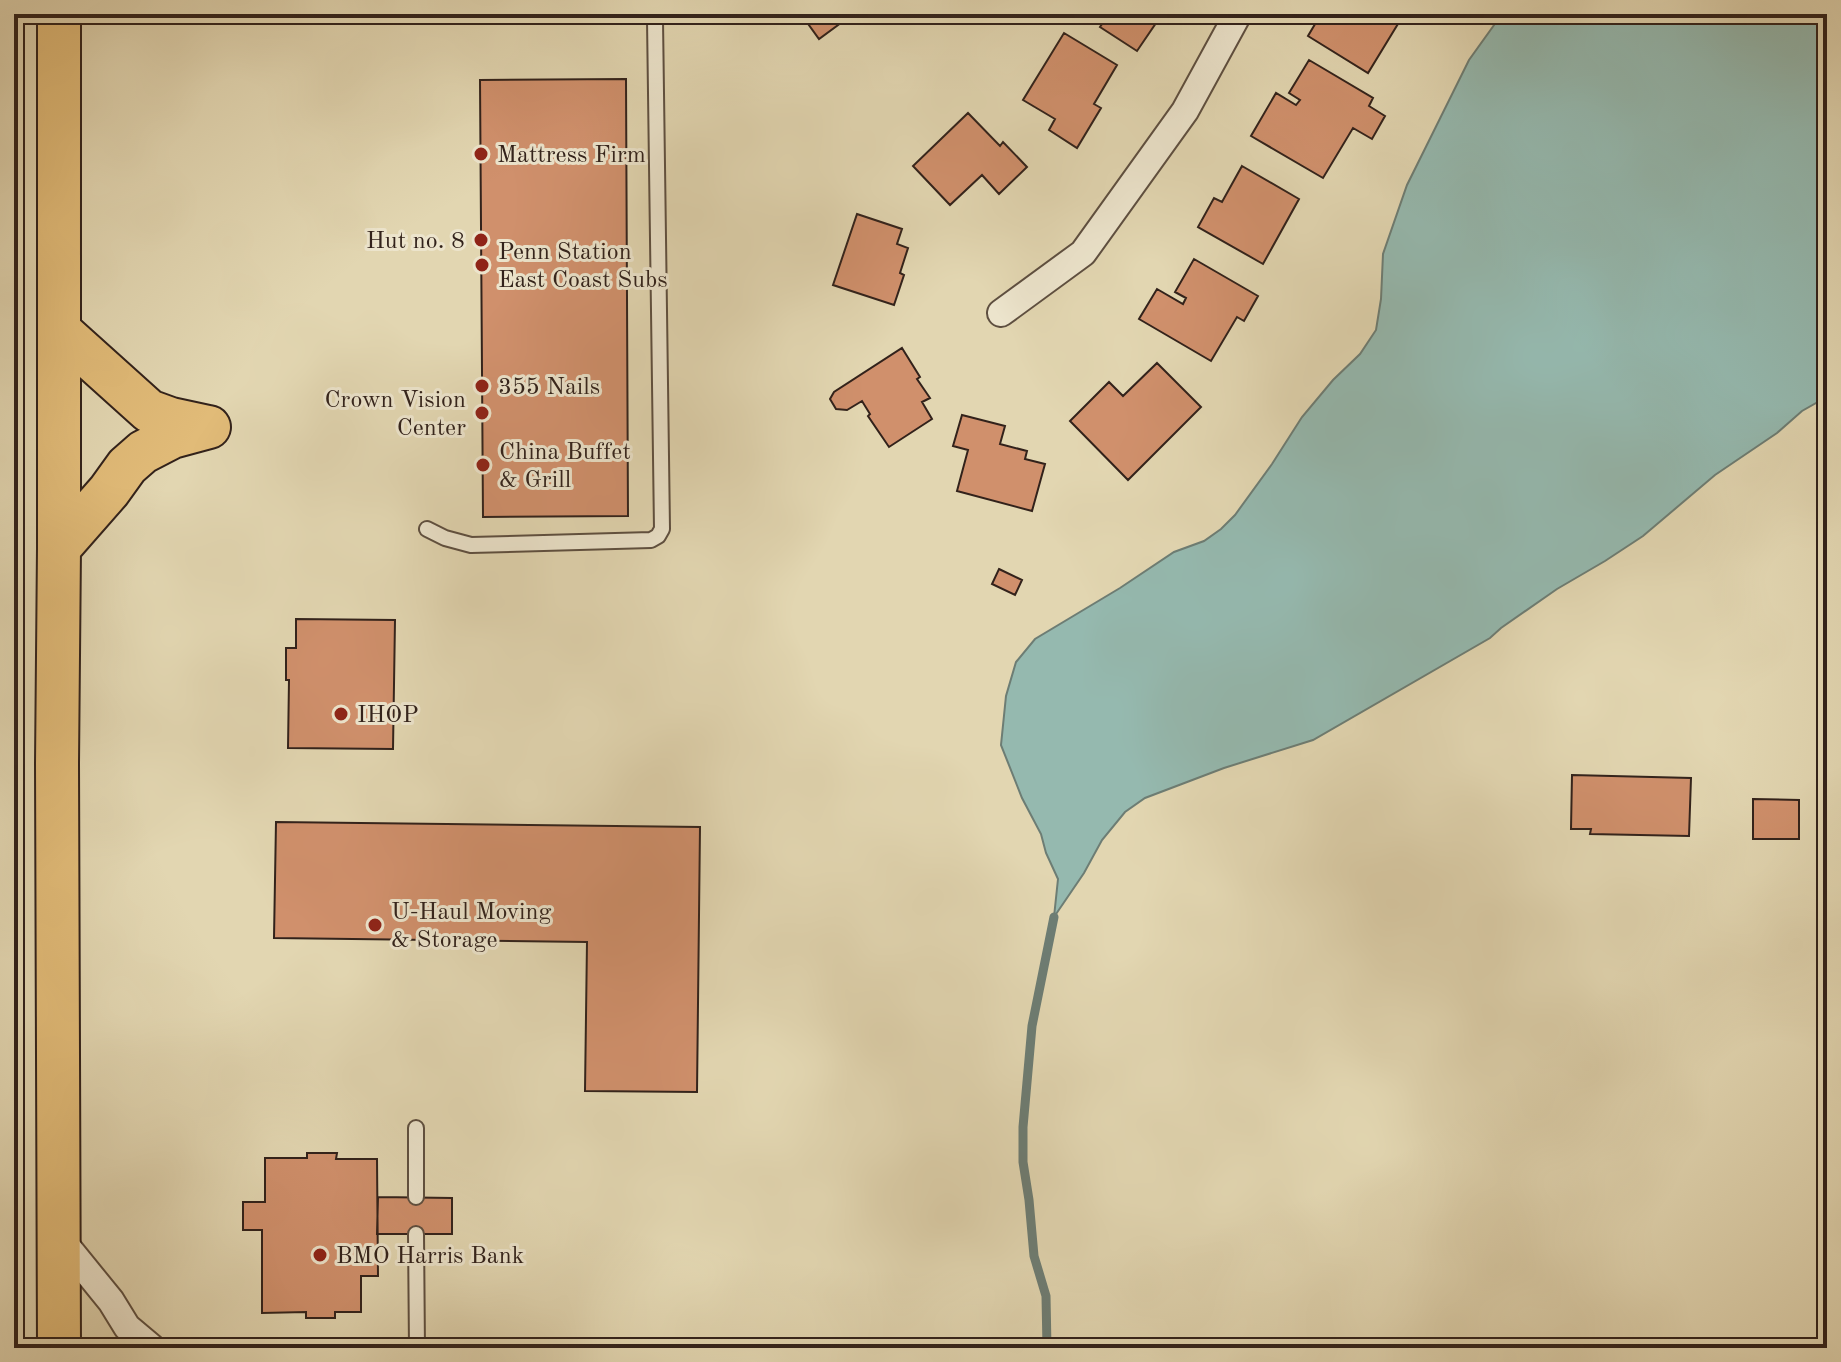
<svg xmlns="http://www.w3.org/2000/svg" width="1841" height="1362" font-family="'Old Standard TT',serif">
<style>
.water{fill:#95b9af;stroke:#6d7d74;stroke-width:2}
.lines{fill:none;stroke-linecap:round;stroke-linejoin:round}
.stream{stroke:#6d7d74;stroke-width:9}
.building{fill:#d0906c;stroke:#32221b;stroke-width:2}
.service-casing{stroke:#5e4f40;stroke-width:18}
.minor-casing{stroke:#5e4f40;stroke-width:30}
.primary-casing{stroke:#32221b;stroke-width:46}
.service{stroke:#ece4cc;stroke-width:14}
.minor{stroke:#ece4cc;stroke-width:26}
.primary{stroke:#e1bb78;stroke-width:42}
.poi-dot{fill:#8f2418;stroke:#ece4cc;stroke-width:3}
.labels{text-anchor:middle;stroke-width:6;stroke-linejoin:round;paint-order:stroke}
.poi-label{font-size:24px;fill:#32221b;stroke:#ece4cc;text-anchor:start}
</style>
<rect width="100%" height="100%" fill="#e2d6b1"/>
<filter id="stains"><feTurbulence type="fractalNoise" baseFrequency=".0025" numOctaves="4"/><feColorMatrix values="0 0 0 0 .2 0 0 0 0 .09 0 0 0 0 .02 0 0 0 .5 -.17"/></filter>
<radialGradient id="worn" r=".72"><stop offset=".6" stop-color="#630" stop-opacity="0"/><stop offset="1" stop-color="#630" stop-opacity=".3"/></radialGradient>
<path class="water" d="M1502 14H1827V391L1823 399 1802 411 1777 433 1715 475 1643 536 1605 561 1557 589 1501 628 1490 638 1313 740 1224 768 1145 798 1125 812 1102 840 1084 873 1054 917 1058 879 1046 853 1041 834 1022 798 1001 745 1006 696 1016 662 1035 639 1120 588 1174 552 1204 541 1221 529 1235 515 1272 464 1302 417 1333 380 1360 354 1376 330 1381 299 1383 254 1407 185 1469 60Z"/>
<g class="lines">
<path class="stream" d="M1047 1348 1046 1296 1034 1256 1029 1200 1023 1162V1127L1032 1026 1054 917"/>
</g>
<path class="building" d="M801 14H853L819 39Z
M1086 14H1150L1147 18 1156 23 1137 51 1100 27 1102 24Z
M1321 14H1404L1368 73 1308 36Z
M1064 33 1117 65 1094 104 1101 108 1077 148 1049 130 1055 119 1023 100Z
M1309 60 1373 98 1369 106 1385 116 1372 139 1353 128 1323 178 1251 136 1276 93 1296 105 1300 100 1289 93Z
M626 79 628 516 483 517 480 80Z
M968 113 1000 146 1003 142 1027 167 999 194 982 175 950 205 913 166Z
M1242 166 1299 199 1263 264 1198 227 1214 198 1222 202Z
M857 214 902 229 897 244 908 248 900 273 904 275 894 305 833 285Z
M1194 259 1258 296 1244 321 1237 317 1211 361 1139 319 1157 289 1183 304 1186 298 1175 292Z
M902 348 920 377 917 379 930 398 922 402 932 419 889 447 868 416 870 414 862 401 847 410 836 409 830 399 834 392Z
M1157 363 1201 407 1128 480 1070 421 1109 382 1123 396Z
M962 415 1005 426 1000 444 1027 451 1025 459 1045 464 1032 511 957 491 968 450 953 446Z
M999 569 1022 580 1015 595 992 584Z
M296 619 395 620 393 749 288 748 289 680H286V648H296Z
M1572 775 1691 778 1689 836 1590 834 1591 829H1571Z
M1753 799 1799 800V839H1753Z
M276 822 700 827 697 1092 585 1091 587 942 274 938Z
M307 1153H337L336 1159H377L378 1276H361V1312H335V1318H306V1312L262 1313V1230H243V1202H265V1158H307Z
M378 1197 452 1198V1234H377Z"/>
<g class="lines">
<g class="service-casing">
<path id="service" d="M427 529 445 538 471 545 651 540 658 536 662 529 655 20 653 14
M416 1128V1197
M416 1234 417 1348"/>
</g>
<g class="minor-casing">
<path id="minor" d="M1001 313 1083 253 1185 111 1238 14
M59 1237 111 1301 127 1327 152 1348"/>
</g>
<g class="primary-casing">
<path id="primary" d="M59 330 149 411 171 419 208 427
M59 548 109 491 127 466 143 452 172 437 209 427
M59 1348 57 763 59 548V14"/>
</g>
<use href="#service" class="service"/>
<use href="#minor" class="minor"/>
<use href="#primary" class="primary"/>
</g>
<g class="poi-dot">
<circle cx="481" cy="154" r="8"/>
<circle cx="481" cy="240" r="8"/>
<circle cx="482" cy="265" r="8"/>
<circle cx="482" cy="386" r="8"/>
<circle cx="482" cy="413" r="8"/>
<circle cx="483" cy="465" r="8"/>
<circle cx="341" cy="714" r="8"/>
<circle cx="375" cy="925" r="8"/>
<circle cx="320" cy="1255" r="8"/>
</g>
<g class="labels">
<g class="poi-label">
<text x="497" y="162">Mattress Firm</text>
<text x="465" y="248" text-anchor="end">Hut no. 8</text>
<text x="498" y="259">Penn Station<tspan x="498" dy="28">East Coast Subs</tspan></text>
<text x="498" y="394">355 Nails</text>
<text x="466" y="407" text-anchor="end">Crown Vision<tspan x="466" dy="28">Center</tspan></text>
<text x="499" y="459">China Buffet<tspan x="499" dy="28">&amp; Grill</tspan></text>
<text x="357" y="722">IHOP</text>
<text x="391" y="919">U-Haul Moving<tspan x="391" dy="28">&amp; Storage</tspan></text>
<text x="336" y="1263">BMO Harris Bank</text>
</g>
</g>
<rect width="1841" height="1362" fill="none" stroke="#e2d6b1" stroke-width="48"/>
<rect x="16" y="16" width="1809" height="1330" fill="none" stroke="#32221b" stroke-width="4"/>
<rect x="24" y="24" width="1793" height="1314" fill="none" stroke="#32221b" stroke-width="2"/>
<rect width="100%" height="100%" filter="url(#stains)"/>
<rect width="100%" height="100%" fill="url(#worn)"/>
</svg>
